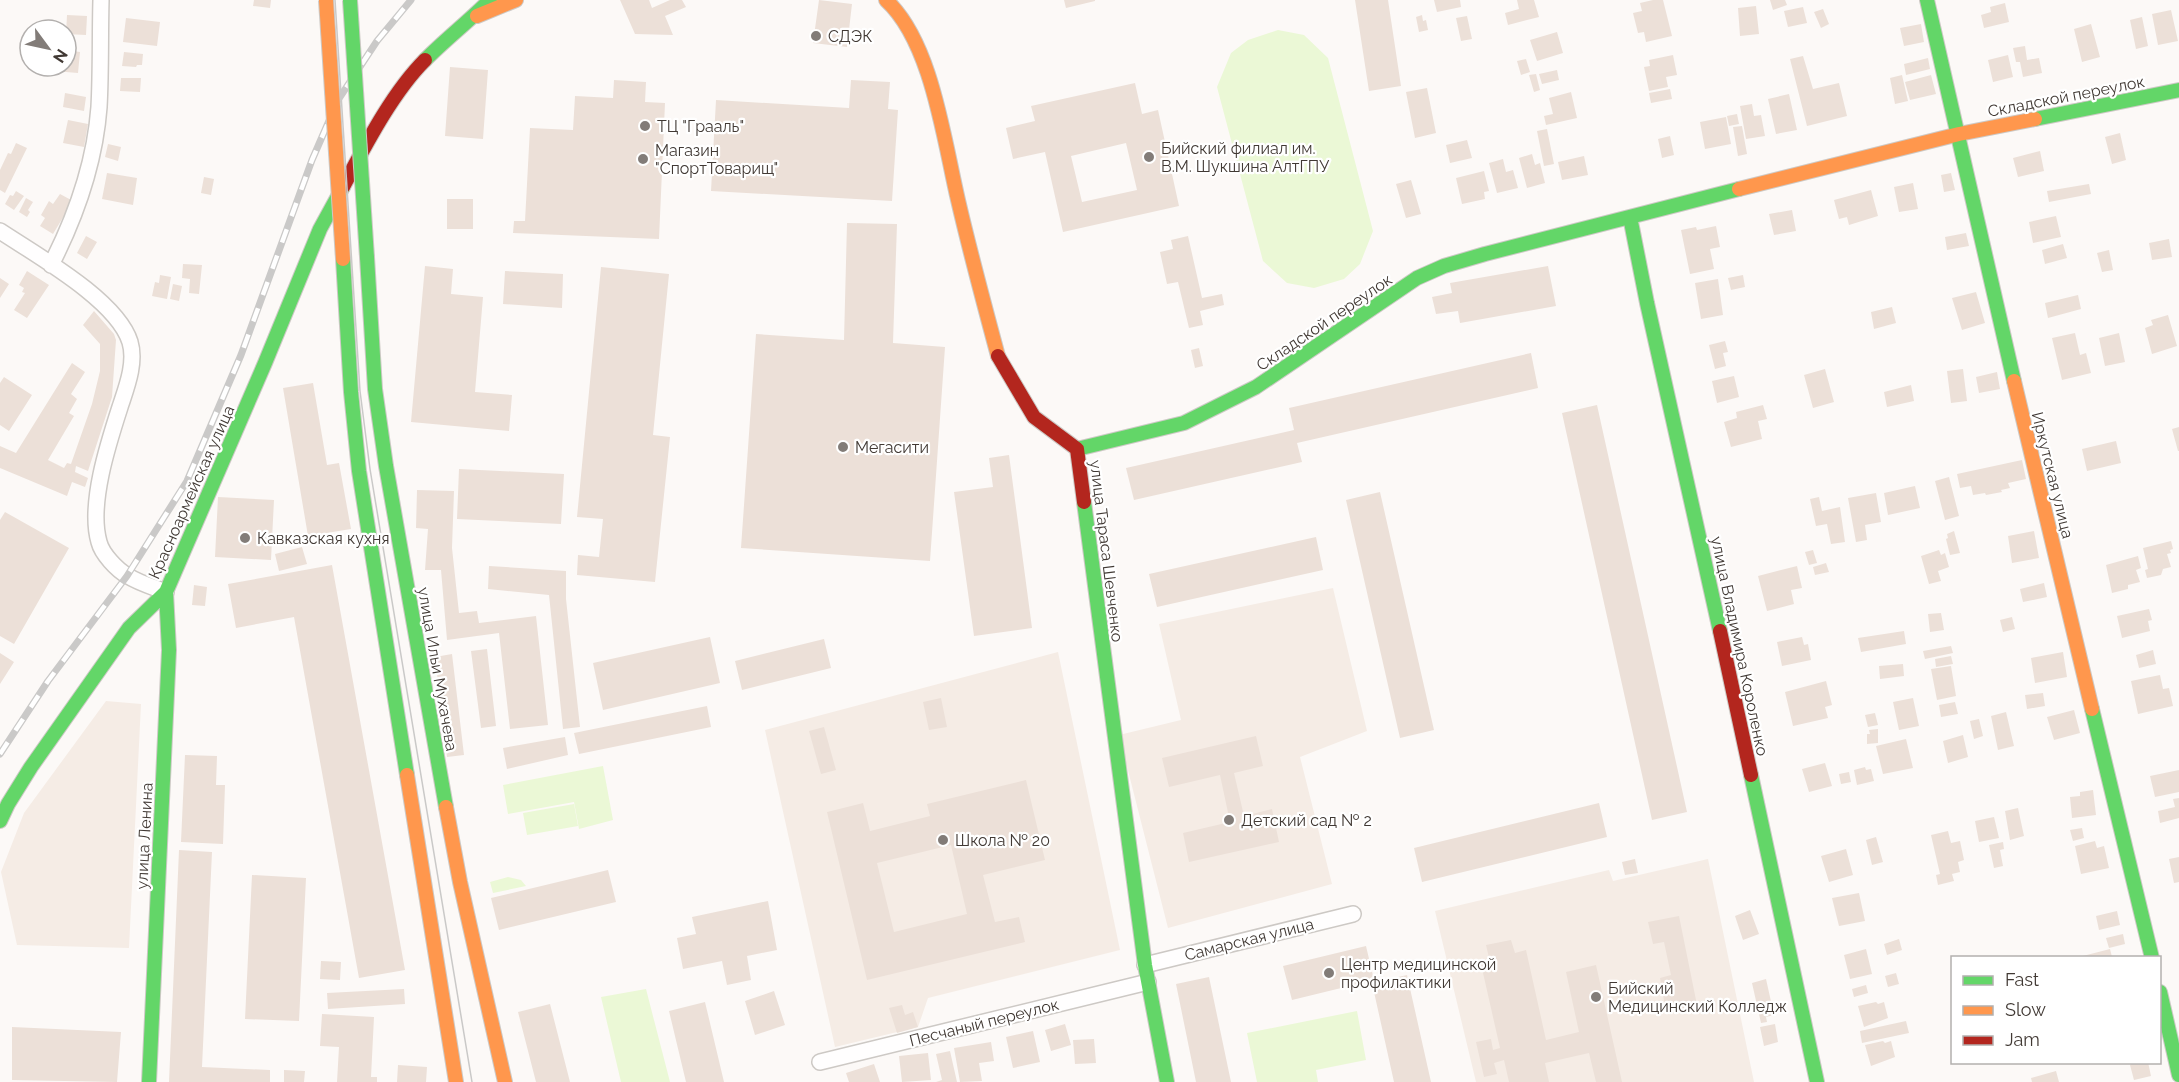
<svg xmlns="http://www.w3.org/2000/svg" width="2179" height="1082" font-family="Raleway,sans-serif">
<style>
.built{fill:#f5ece5}
.green{fill:#ebf8d6}
.building{fill:#ece0d8;fill-rule:evenodd}
.lines{fill:none;stroke-linecap:round;stroke-linejoin:round}
.street-casing{stroke:#cdc9c5;stroke-width:18}
.fast-casing{stroke:#cdc9c5;stroke-width:16}
.slow-casing{stroke:#cdc9c5;stroke-width:16}
.jam-casing{stroke:#cdc9c5;stroke-width:16}
.street{stroke:#fffefe;stroke-width:15}
.fast{stroke:#63d668;stroke-width:14}
.slow{stroke:#ff974d;stroke-width:14}
.jam{stroke:#b3261e;stroke-width:14}
.tram{stroke:#cac9c8;stroke-width:1.5}
.rail-casing{stroke:#cac9c8;stroke-width:7}
.rail{stroke:#fff;stroke-width:4.5;stroke-dasharray:14;stroke-linecap:butt}
.fast-bridge-casing{stroke:#cdc9c5;stroke-width:16;stroke-linecap:butt}
.slow-bridge-casing{stroke:#cdc9c5;stroke-width:16;stroke-linecap:butt}
.fast-bridge{stroke:#63d668;stroke-width:14}
.slow-bridge{stroke:#ff974d;stroke-width:14}
.poi-dot{fill:#827c78;stroke:#fff;stroke-width:2}
.labels{text-anchor:middle;stroke-width:4.5;stroke-linejoin:round;paint-order:stroke}
.poi-label{font-size:16px;fill:#413934;stroke:#fff;text-anchor:start}
.street-label{font-size:16px;fill:#413934;stroke:#fff}
</style>
<rect width="100%" height="100%" fill="#fcf9f7"/>
<path class="built" d="M1333 588 1367 731 1300 757 1332 884 1168 928 1119 735 1181 720 1159 624Z
M1058 652 1120 950 928 998 918 1027 835 1047 765 730Z
M106 701 141 704 129 948 17 945 1 872 24 813Z
M1708 859 1754 1082H1476L1435 911 1609 870 1613 881Z"/>
<path class="green" d="M1278 30 1304 35 1328 58 1373 231 1360 264 1344 279 1314 288 1287 283 1263 261 1217 87 1231 53 1248 40Z
M603 766 613 820 579 829 574 802 508 814 503 785Z
M574 804 578 826 527 835 523 813Z
M508 877 521 880 526 886 493 893 490 882Z
M646 989 670 1082H621L601 997Z
M1357 1011 1366 1060 1316 1070 1318 1082H1257L1247 1033Z"/>
<path class="building" d="M254 0H271L270 8 253 6Z
M620 0H649L652 8 670 0H682L686 7 665 16 673 35 635 34Z
M819 0 852 4 847 47 813 43Z
M1064 0H1095V1L1066 8Z
M1355 0H1388L1401 86 1369 91Z
M1434 0H1460L1461 7 1437 12Z
M1517 0H1534L1539 17 1508 25 1505 13 1519 9Z
M1653 0H1663L1672 36 1646 42 1644 32 1638 33 1633 13 1642 11 1640 3Z
M1770 0H1785L1787 5 1773 10Z
M2005 3 2009 22 1984 28 1981 15 1991 12 1990 7Z
M1756 6 1759 34 1740 36 1738 8Z
M1803 7 1807 23 1788 27 1784 11Z
M1823 9 1829 24 1821 28 1814 12Z
M2171 10 2178 41 2158 45 2152 14Z
M67 15 87 16 86 35 66 34Z
M1422 15 1423 21 1426 20 1428 30 1419 32 1416 17Z
M1467 16 1472 39 1461 41 1456 18Z
M2142 17 2148 46 2136 49 2130 20Z
M126 18 160 22 157 46 123 42Z
M1921 24 1924 42 1904 46 1900 28Z
M2091 24 2100 57 2082 62 2074 29Z
M1557 32 1563 53 1537 61 1530 40Z
M2025 46 2027 60 2039 58 2042 73 2023 77 2020 62H2016L2013 48Z
M66 50 80 52 78 73 54 71 55 66H66Z
M124 52 143 54 142 65H137L136 67 122 66Z
M1673 55 1677 75 1666 77 1668 87 1649 91 1644 67 1650 66 1649 60Z
M2008 55 2013 77 1993 82 1988 60Z
M1803 56 1813 89 1839 83 1847 116 1807 126 1790 59Z
M1928 58 1930 69 1906 75 1904 64Z
M1526 59 1530 72 1521 75 1517 61Z
M450 67 488 70 483 139 445 136Z
M1557 70 1559 80 1542 84 1539 74Z
M1536 74 1540 90 1534 92 1529 75Z
M1902 75 1908 101 1895 104 1890 78Z
M1931 75 1936 94 1910 100 1905 82Z
M121 78H141L140 92 120 91Z
M614 80 646 82 645 102 665 103 659 239 513 233 514 221H525L530 128 573 130 575 96 613 98Z
M851 80 890 82 888 109 898 110 892 201 711 191 716 100 849 108Z
M1135 83 1142 114 1158 110 1179 206 1063 232 1045 152 1013 159 1006 128 1035 121 1031 106ZM1126 143 1137 190 1082 202 1071 156Z
M1427 88 1436 133 1415 138 1406 92Z
M1670 89 1672 99 1651 103 1649 93Z
M1571 92 1577 118 1546 125 1544 116 1553 114 1549 98Z
M65 93 86 97 84 111 63 107Z
M1789 94 1797 130 1776 134 1768 99Z
M1752 104 1754 116 1761 115 1765 136 1746 139 1740 106Z
M1737 114 1739 124 1729 126 1727 116Z
M1726 117 1731 144 1705 149 1700 122Z
M68 120 88 124 84 147 63 143Z
M1742 126 1747 154 1738 156 1733 127Z
M1547 129 1554 164 1544 166 1537 131Z
M2120 133 2126 160 2112 164 2105 137Z
M1670 136 1674 155 1662 158 1658 139Z
M1467 140 1472 158 1450 163 1446 145Z
M16 143 27 148 5 193 0 190V170L8 153 11 154Z
M108 144 121 147 118 161 105 157Z
M2040 151 2044 171 2018 177 2013 158Z
M1532 154 1535 165 1540 163 1545 183 1527 188 1519 158Z
M1584 156 1588 175 1562 180 1558 162Z
M1503 159 1506 172 1513 170 1518 188 1497 193 1489 163Z
M1484 171 1489 191 1484 192 1485 199 1462 204 1456 178Z
M107 173 137 178 133 205 102 199Z
M1951 173 1955 190 1944 192 1941 175Z
M204 177 214 179 211 195 201 193Z
M1411 180 1421 214 1406 218 1396 184Z
M1913 183 1918 209 1899 212 1894 187Z
M2089 184 2091 194 2049 202 2047 191Z
M1871 190 1878 216 1849 225 1847 217 1839 219 1834 200Z
M16 191 24 196 14 210 5 204 10 195 13 196Z
M60 194 73 201 53 234 40 226 45 218 41 215 49 201 53 204Z
M26 198 33 202 28 210 30 212 27 217 19 212Z
M447 199H473V229H447Z
M1792 210 1796 231 1774 235 1769 214Z
M2056 216 2061 237 2033 243 2029 222Z
M847 223 897 224 893 343 945 347 930 561 741 548 756 334 844 340Z
M1716 226 1720 247 1710 249 1714 269 1690 274 1681 230 1696 227 1697 230Z
M1966 233 1969 246 1947 250 1945 237Z
M86 236 97 242 87 259 77 253Z
M1188 236 1202 298 1222 294 1224 305 1200 311 1203 325 1189 328 1178 282 1167 284 1160 252 1173 249 1171 240Z
M2169 239 2172 257 2152 260 2149 243Z
M2063 244 2067 258 2045 264 2042 250Z
M2109 250 2113 270 2102 272 2097 253Z
M183 264 202 265 199 294 189 293 190 279 182 278Z
M425 266 453 269 451 294 483 297 475 392 512 395 509 431 411 422Z
M1548 266 1556 306 1460 323 1458 311 1436 314 1432 297 1452 293 1450 283Z
M601 267 669 274 653 435 670 437 655 582 577 575 578 555 599 557 603 519 577 517Z
M27 271 49 285 27 318 14 310 25 293 22 292 24 288 19 285Z
M505 271 563 274 562 308 503 304Z
M160 275 171 277 167 299 152 296 155 282 159 283Z
M1743 275 1745 287 1731 290 1728 278Z
M0 278 9 284 0 298Z
M1718 279 1723 315 1701 319 1695 283Z
M173 284 182 286 179 301 170 299Z
M1976 292 1985 323 1962 330 1952 298Z
M2078 295 2081 309 2048 318 2045 303Z
M1892 307 1896 323 1874 329 1871 312Z
M94 311 114 334 116 340 112 397 88 471 76 466 75 472 88 478 85 487 72 482 67 496 0 468V446L16 453 72 363 85 372 71 394 77 399 69 413 74 416 48 460 64 468 67 463 71 464 92 404 100 371V344L83 325Z
M2168 315 2177 346 2152 354 2145 328 2153 325 2151 320Z
M2075 333 2080 355 2086 353 2091 373 2062 380 2052 338Z
M2119 333 2125 362 2105 366 2099 338Z
M1725 341 1728 352 1723 353 1726 366 1715 369 1709 345Z
M1199 348 1203 366 1195 368 1191 350Z
M1531 353 1538 388 1297 443 1302 462 1134 500 1126 468 1294 430 1289 408Z
M1825 369 1834 402 1813 408 1804 375Z
M1963 369 1967 401 1951 403 1947 371Z
M1997 372 2000 389 1979 393 1976 377Z
M1734 376 1739 397 1717 403 1712 381Z
M4 377 32 395 9 431 0 425V383Z
M313 383 327 465 339 463 351 529 308 536 283 388Z
M1911 385 1914 401 1887 407 1884 392Z
M1597 405 1687 812 1652 820 1562 413Z
M1763 405 1767 419 1758 421 1762 439 1731 447 1724 422 1737 418 1736 412Z
M2179 427V451H2178L2172 429Z
M2116 441 2121 463 2087 471 2082 449Z
M1009 455 1032 628 974 636 954 492 993 487 989 458Z
M2022 460 2026 479 2008 483 2010 488 2001 490 2002 492 1986 495 1985 493 1973 495 1971 486 1960 488 1957 474Z
M459 469 564 474 561 524 457 519Z
M1949 477 1959 516 1945 520 1935 481Z
M1915 486 1920 508 1888 515 1884 493Z
M417 490 454 491 452 548 459 613 477 611 479 623 536 616 548 725 510 729 499 633 447 640 441 570H425L428 529 416 528Z
M1380 492 1434 730 1400 738 1346 500Z
M1876 493 1881 522 1865 525 1867 540 1856 542 1848 498Z
M218 497 274 500 271 560 215 557Z
M1819 497 1822 511 1840 507 1845 542 1831 544 1827 524 1816 526 1810 499Z
M5 512 69 548 14 644 0 636V520Z
M1954 531 1960 553 1950 555 1946 539 1948 538 1947 534Z
M2034 531 2039 558 2012 563 2008 536Z
M1316 537 1323 570 1157 607 1149 574Z
M2171 541 2173 549 2170 550 2171 553 2167 554 2171 567 2163 569 2161 575 2147 578 2145 570 2148 569 2143 548Z
M302 547 307 564 279 571 275 554Z
M1813 550 1817 563 1809 565 1805 552Z
M1939 550 1941 555 1945 553 1949 567 1938 571 1941 581 1929 584 1921 556Z
M2138 556 2141 568 2136 570 2140 582 2128 585V589L2112 593 2106 565Z
M1826 563 1829 572 1815 575 1813 567Z
M332 565 405 970 359 978 294 617 236 628 228 584Z
M489 566 566 571V599L580 727 563 729 549 595 488 589Z
M1797 566 1802 588 1791 590 1794 604 1767 611 1758 576Z
M2044 583 2047 597 2023 602 2020 589Z
M194 585 207 587 205 606 192 605Z
M2149 609 2152 620 2148 621 2150 631 2122 638 2117 616Z
M1941 613 1944 630 1930 632 1928 614Z
M2012 617 2015 629 2003 632 2000 620Z
M1904 631 1906 644 1861 652 1858 638Z
M710 637 720 683 603 710 593 663Z
M1802 637 1804 645 1808 644 1811 660 1782 666 1777 642Z
M824 639 831 668 742 690 735 661Z
M1951 646 1953 653 1925 659 1923 651Z
M487 649 496 726 481 728 471 651Z
M2153 650 2156 664 2139 668 2136 655Z
M2063 652 2067 677 2035 683 2031 658Z
M0 653 14 662 0 684Z
M452 654 464 755 447 757 435 657Z
M1951 656 1953 664 1936 667 1935 659Z
M1903 664 1904 676 1880 679 1879 666Z
M1951 666 1956 696 1937 700 1931 669Z
M2160 675 2163 689 2169 688 2173 706 2138 714 2131 681Z
M1826 681 1832 705 1825 707 1828 718 1793 726 1785 692Z
M2043 693 2045 706 2027 709 2025 695Z
M941 698 947 727 929 730 923 702Z
M1913 698 1919 726 1899 730 1893 702Z
M1955 702 1958 714 1941 717 1939 705Z
M707 706 711 727 579 754 574 733Z
M2074 710 2080 733 2054 740 2047 717Z
M2006 712 2014 746 1998 750 1991 716Z
M1875 713 1878 725 1868 727 1865 715Z
M1979 719 1983 736 1974 739 1970 721Z
M824 727 836 770 821 774 809 731Z
M1878 729V743L1867 744V734H1870L1869 730Z
M1963 735 1968 757 1948 763 1943 741Z
M1256 736 1263 766 1234 773 1244 816 1272 809 1279 842 1189 862 1183 833 1230 822 1220 775 1169 787 1162 758Z
M565 737 568 755 507 769 503 748Z
M1906 739 1913 768 1883 774 1876 746Z
M185 755 217 756 216 785H225L223 844 181 842Z
M1825 763 1832 786 1809 792 1802 769Z
M1865 767 1866 770 1871 769 1874 781 1857 785 1854 770Z
M2179 770V792L2155 797 2150 776Z
M1849 772 1851 782 1841 784 1839 774Z
M1026 780 1045 860 983 875 995 922 1019 917 1025 942 867 980 827 812 863 803 870 831 930 816 927 804ZM951 845 967 914 894 932 877 863Z
M2093 790 2096 815 2072 818 2070 797 2080 796V792Z
M2179 798V818L2160 823 2158 811 2175 807 2173 799Z
M1599 803 1607 837 1422 882 1414 848Z
M2018 808 2024 836 2010 840 2005 811Z
M1994 817 1999 838 1979 842 1975 821Z
M2082 828 2084 838 2073 841 2070 830Z
M1948 831 1951 843 1960 841 1964 860 1958 862 1960 872 1952 874 1954 881 1938 885 1936 875 1940 874 1931 835Z
M1876 837 1883 862 1872 865 1866 840Z
M2095 841 2097 848 2104 846 2109 868 2081 874 2075 846Z
M2003 842 2004 849 2000 850 2003 866 1994 868 1989 845Z
M1846 849 1853 875 1829 882 1821 856Z
M179 850 212 852 202 1067 270 1070V1082H169Z
M2179 857V882L2174 883 2169 859Z
M1635 859 1638 873 1625 875 1622 862Z
M608 870 616 902 499 930 491 898Z
M252 875 306 878 299 1021 245 1019Z
M1859 893 1865 921 1839 926 1832 898Z
M768 901 777 950 747 956 751 980 727 985 722 961 683 969 677 938 696 934 692 917Z
M1750 910 1759 934 1743 940 1735 916Z
M2117 911 2120 925 2099 930 2096 916Z
M1679 916 1697 1005 1666 1012 1660 978 1671 975 1664 942 1653 944 1648 922Z
M2123 934 2125 944 2109 948 2106 938Z
M1899 939 1902 950 1887 955 1884 944Z
M1511 940 1515 953 1526 950 1546 1040 1579 1032 1566 972 1596 965 1622 1082H1596L1589 1053 1545 1063 1549 1082H1509L1504 1060 1494 1063 1497 1074 1484 1077 1476 1042 1491 1039 1493 1050 1500 1048 1481 964 1490 962 1486 945Z
M1366 946 1374 980 1292 1000 1283 966Z
M1866 949 1872 974 1850 979 1844 955Z
M2110 949 2112 957H2079Z
M321 961 341 962 340 980 320 979Z
M1896 973 1899 984 1888 987 1885 976Z
M1407 975 1431 1082H1394L1372 983Z
M1209 977 1231 1082H1196L1176 984Z
M1766 979 1774 1015 1766 1017 1767 1022 1761 1023 1752 983Z
M1866 985 1868 993 1854 997 1852 989Z
M404 989 405 1004 328 1009 327 993Z
M774 991 785 1025 755 1035 745 1001Z
M705 1002 724 1082H686L669 1011Z
M1876 1002 1878 1004 1884 1002 1888 1018 1864 1027 1858 1006Z
M550 1004 570 1082H536L518 1012Z
M902 1005 905 1015 913 1012 918 1027 897 1033 889 1008Z
M322 1014 374 1017 371 1077H377V1082H337L339 1047 320 1046Z
M1906 1021 1909 1033 1862 1043 1860 1031Z
M1065 1024 1071 1045 1051 1051 1045 1030Z
M1775 1024 1778 1042 1764 1046 1760 1027Z
M12 1027 121 1032 117 1082 12 1080Z
M1033 1031 1040 1062 1013 1068 1006 1037Z
M1094 1039 1096 1063 1075 1064 1073 1040Z
M1883 1041 1885 1043 1891 1041 1895 1057 1871 1066 1865 1045Z
M991 1042 994 1061 979 1063 982 1081 960 1082 954 1048Z
M950 1051 957 1082H936L942 1080 936 1054Z
M928 1053 931 1080 902 1082 899 1056Z
M2133 1062H2148L2151 1076 2134 1080 2130 1065Z
M874 1064 880 1082H849L846 1073Z
M398 1065 427 1067 426 1082H397Z
M284 1070 305 1071 304 1082H284Z
M2056 1071 2059 1082H2032L2031 1078Z"/>
<g class="lines">
<g class="street-casing">
<path id="street" d="M0 231C36 255 117 300 130 342 136 362 127 386 121 404 109 441 88 504 99 542 102 554 117 570 128 576 139 583 153 587 166 592
M51 265C76 216 95 162 99 107 101 71 100 35 101 0
M1145 965 1353 914
M820 1062 1148 982"/>
</g>
<g class="fast-casing">
<path id="fast" d="M1927 0 2014 381
M425 60C446 39 469 21 490 0
M2035 119 2179 90
M1630 217 1647 303 1720 631
M367 257 375 389 386 466 446 807
M343 259 351 392 359 471 407 775
M1077 449 1184 423 1256 387 1417 278 1444 266 1485 254 1739 189
M1084 502 1145 965 1167 1082
M2092 709 2152 958
M1751 775 1817 1082
M0 821 8 804 31 767 129 628 166 592 265 363 320 229 343 187
M2160 992 2179 1075
M149 1082 169 650 166 592"/>
</g>
<g class="slow-casing">
<path id="slow" d="M886 0C932 42 944 141 958 200 970 252 984 304 998 356
M477 16 516 0
M1739 189 1959 134 2035 119
M2014 381 2092 709
M407 775 456 1082
M446 807 460 882 505 1082"/>
</g>
<g class="jam-casing">
<path id="jam" d="M343 187C365 146 392 93 425 60
M998 356 1034 417 1077 449 1084 502
M1720 631 1751 775"/>
</g>
<use href="#street" class="street"/>
<use href="#fast" class="fast"/>
<use href="#slow" class="slow"/>
<use href="#jam" class="jam"/>
<path class="tram" d="M335 0 360 391 370 469 472 1082"/>
<g class="rail-casing">
<path id="rail" d="M0 754 48 681 127 576 187 481 241 355 312 160 338 100 377 41 411 0"/>
</g>
<use href="#rail" class="rail"/>
<g class="fast-bridge-casing">
<path id="fast-bridge" d="M350 0 367 257"/>
</g>
<g class="slow-bridge-casing">
<path id="slow-bridge" d="M326 0 343 259"/>
</g>
<use href="#fast-bridge" class="fast-bridge"/>
<use href="#slow-bridge" class="slow-bridge"/>
</g>
<g class="poi-dot">
<circle cx="816" cy="36" r="6"/>
<circle cx="645" cy="126" r="6"/>
<circle cx="1149" cy="157" r="6"/>
<circle cx="643" cy="159" r="6"/>
<circle cx="843" cy="447" r="6"/>
<circle cx="245" cy="538" r="6"/>
<circle cx="1229" cy="820" r="6"/>
<circle cx="943" cy="840" r="6"/>
<circle cx="1329" cy="973" r="6"/>
<circle cx="1596" cy="997" r="6"/>
</g>
<g class="labels">
<g class="poi-label">
<text x="828" y="42">СДЭК</text>
<text x="657" y="132">ТЦ "Грааль"</text>
<text x="1161" y="154">Бийский филиал им.<tspan x="1161" dy="18">В.М. Шукшина АлтГПУ</tspan></text>
<text x="655" y="156">Магазин<tspan x="655" dy="18">"СпортТоварищ"</tspan></text>
<text x="855" y="453">Мегасити</text>
<text x="257" y="544">Кавказская кухня</text>
<text x="1241" y="826">Детский сад № 2</text>
<text x="955" y="846">Школа № 20</text>
<text x="1341" y="970">Центр медицинской<tspan x="1341" dy="18">профилактики</tspan></text>
<text x="1608" y="994">Бийский<tspan x="1608" dy="18">Медицинский Колледж</tspan></text>
</g>
<g class="street-label">
<text transform="translate(2066 96) rotate(-11)" y="6">Складской переулок</text>
<text transform="translate(1324 322) rotate(-34)" y="6">Складской переулок</text>
<text transform="translate(2053 475) rotate(76)" y="6">Иркутская улица</text>
<text transform="translate(191 492) rotate(-66)" y="6">Красноармейская улица</text>
<text transform="translate(1107 551) rotate(83)" y="6">улица Тараса Шевченко</text>
<text transform="translate(1740 646) rotate(78)" y="6">улица Владимира Короленко</text>
<text transform="translate(438 669) rotate(80)" y="6">улица Ильи Мухачева</text>
<text transform="translate(144 836) rotate(-87)" y="6">улица Ленина</text>
<text transform="translate(1249 939) rotate(-14)" y="6">Самарская улица</text>
<text transform="translate(984 1022) rotate(-14)" y="6">Песчаный переулок</text>
</g>
</g>
<rect x="1951" y="956" width="210" height="108" fill="#ffffff" stroke="#b3b0ae" stroke-width="1.5"/>
<rect x="1963" y="976" width="30" height="9" fill="#63d668" stroke="#b3b0ae" stroke-width="1.5"/>
<text x="2005" y="986" font-size="18" fill="#413934">Fast</text>
<rect x="1963" y="1006" width="30" height="9" fill="#ff974d" stroke="#b3b0ae" stroke-width="1.5"/>
<text x="2005" y="1016" font-size="18" fill="#413934">Slow</text>
<rect x="1963" y="1036" width="30" height="9" fill="#b3261e" stroke="#b3b0ae" stroke-width="1.5"/>
<text x="2005" y="1046" font-size="18" fill="#413934">Jam</text>
<g transform="translate(48 48) rotate(123)"><circle r="28" fill="#ffffff" stroke="#b3b0ae" stroke-width="1.5"/>
<path d="M0-4.5L10 22L0 15L-10 22Z" fill="#827c78"/>
<text y="-9" font-size="16" font-weight="bold" text-anchor="middle" fill="#413934">N</text>
</g>
</svg>
